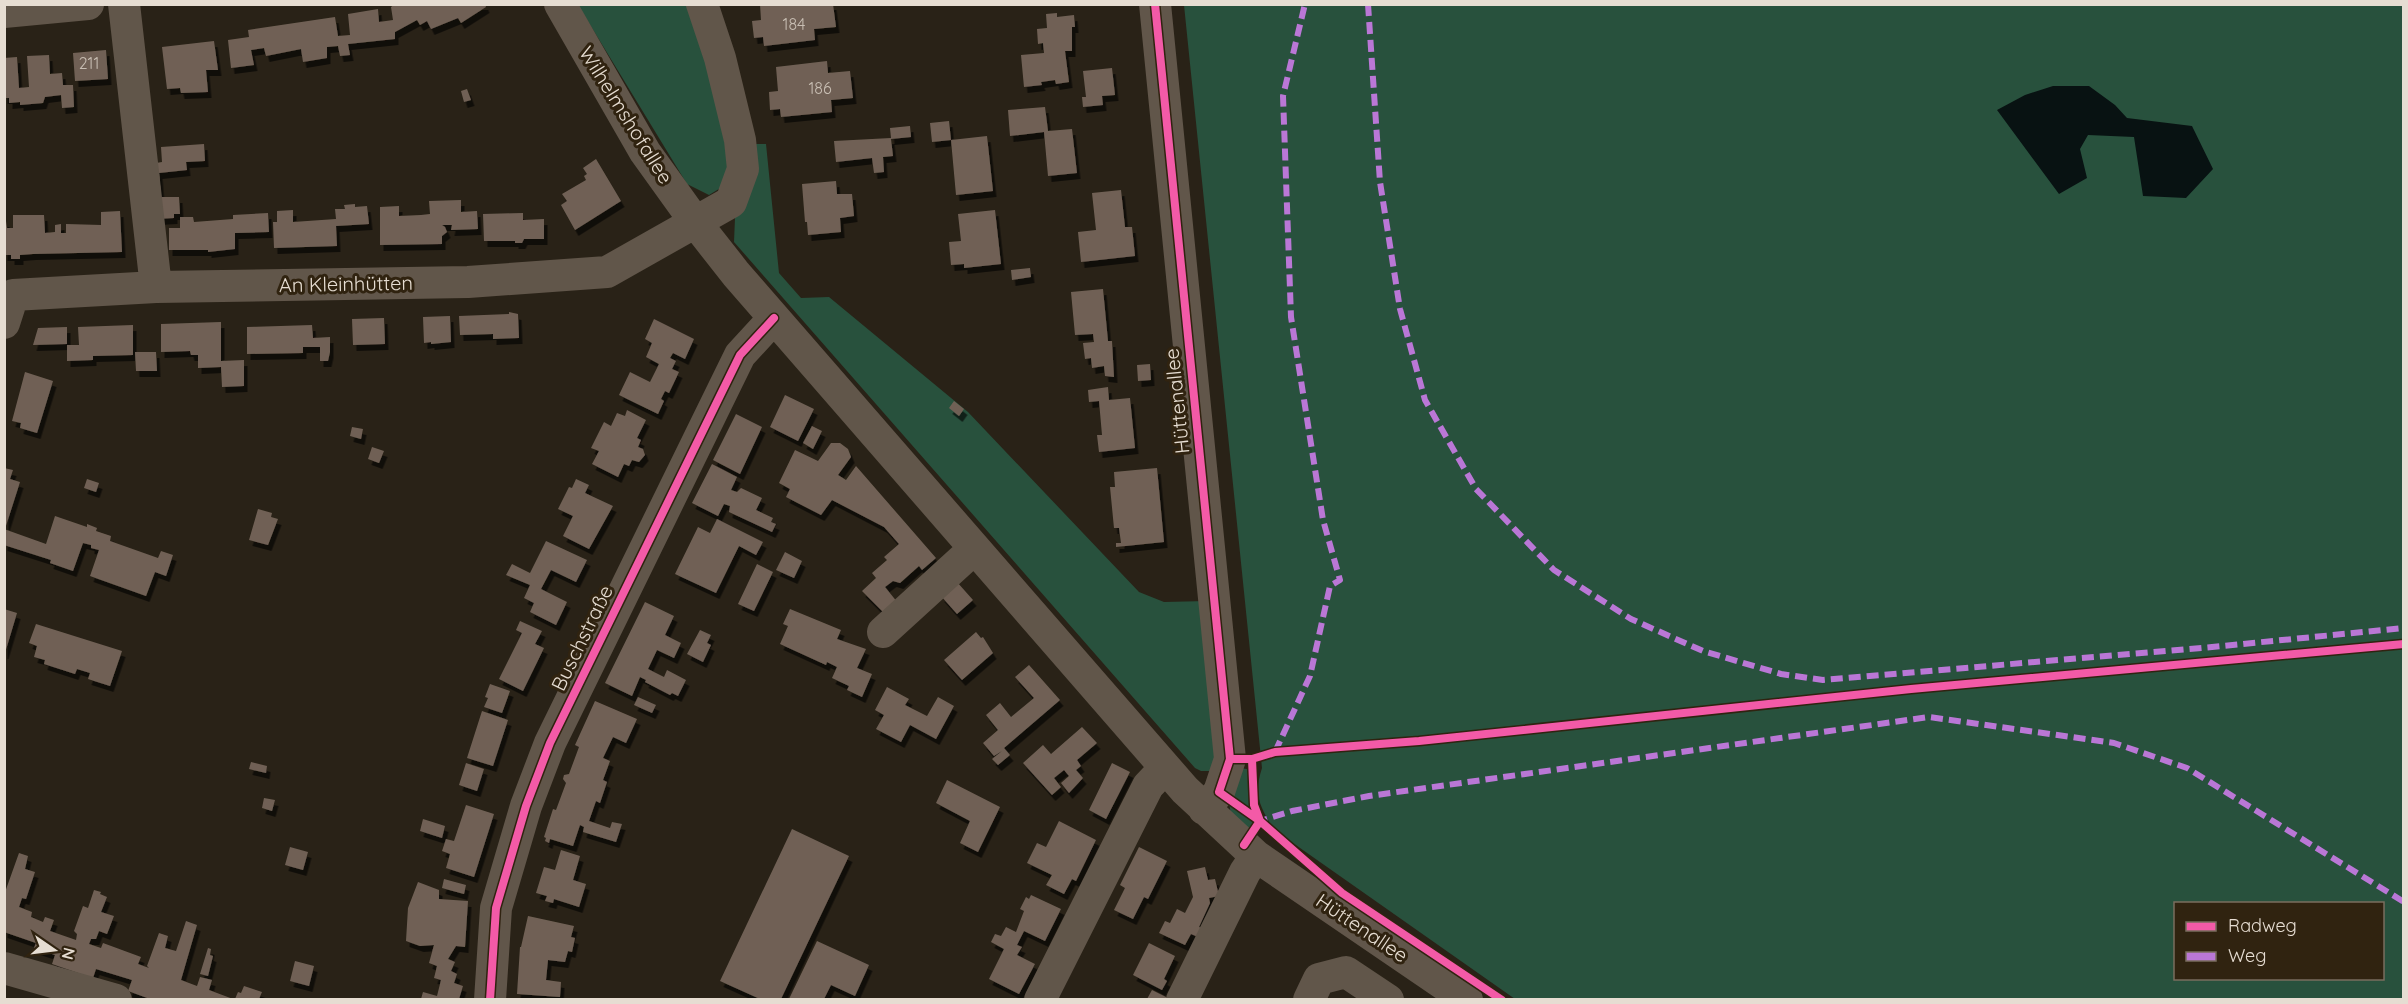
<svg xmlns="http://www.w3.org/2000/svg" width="2408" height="1004" font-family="Quicksand,sans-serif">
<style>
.green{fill:#28513d;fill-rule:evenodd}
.water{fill:#081212}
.building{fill:#706155;filter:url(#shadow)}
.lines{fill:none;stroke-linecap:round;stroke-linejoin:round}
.minor{stroke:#61564a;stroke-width:32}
.quiet{stroke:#ba77d6;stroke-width:6;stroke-dasharray:12 6;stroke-linecap:butt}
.cycleway-casing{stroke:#302310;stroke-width:11}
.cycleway{stroke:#f35aa7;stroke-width:8}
.labels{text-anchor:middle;stroke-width:6;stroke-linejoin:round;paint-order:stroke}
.number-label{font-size:16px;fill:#c8beb3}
.street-label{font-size:20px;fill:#e6ddd2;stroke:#302310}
</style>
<defs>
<filter id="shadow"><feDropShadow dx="3.5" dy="6" stdDeviation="0" flood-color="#0009"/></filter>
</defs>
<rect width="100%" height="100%" fill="#292217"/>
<path class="green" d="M578 5H691L732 165 727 184 709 195 687 184Z
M1184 5H2403V999H1515L1273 829C1260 805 1253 796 1262 768ZM2176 904H2382V978H2176Z
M756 144H766L779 273 801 298 829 297 968 412 1139 592 1164 602 1207 601 1223 755 1210 771H1201L1195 768 734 242 735 218 745 190Z
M1239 768 1247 769C1251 783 1254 797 1247 810L1230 795Z
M1229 802 1253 821 1249 833 1231 815Z"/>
<path class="water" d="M2053 86H2089L2115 105 2127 118 2192 126 2213 169 2186 198 2143 196 2134 137 2088 135 2080 149 2087 178 2059 194 1997 110 2025 95Z"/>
<path class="building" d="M395 4H485L486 7 461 23 458 18 431 29 427 21 420 25 417 20 395 32V39L348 44 350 55 340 56 338 46 327 47V58L303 62 301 49 266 56 264 48 251 50 254 65 231 68 228 40 249 37 248 30 335 17 338 36 350 35 348 14 378 9 379 22 393 20 391 7Z
M760 4H833L836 27 814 29 815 40 764 46 763 37 754 38 752 21 761 20Z
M1057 13V17L1074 15 1075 27H1072V51H1065L1069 82 1056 84 1055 80 1041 82 1042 85 1024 87 1021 55 1044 53 1043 43 1038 44 1037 29 1047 28 1046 14Z
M214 41 218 70H206L208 92 181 93 180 88 167 89 162 47Z
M106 50 108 79 75 81 73 53Z
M49 55 50 74 62 73 63 85H73L74 107 62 108 61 95 45 97 43 103 20 105V102L9 103V98H4V58L17 57 19 88 29 87 27 56Z
M827 61 828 73 850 71 853 98 831 100 832 112 781 117 780 109 770 110 769 92 778 91 776 67Z
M1112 68 1115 95 1102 96 1103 105 1083 107 1082 97H1086L1083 71Z
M467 89 471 100 464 102 461 91Z
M1045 107 1048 131 1072 129 1077 173 1048 176 1044 132 1010 136 1008 110Z
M949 121 951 140 987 136 993 191 956 195 951 140 932 142 930 123Z
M910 126 911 137 891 139 893 156 883 157 884 172 874 173 872 158 836 162 834 141 891 138 890 128Z
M204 144 205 161 186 162 187 170 159 173 161 197H179L180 214H174V218L156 219 150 164 162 162 161 147Z
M596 159 621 201 575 230 561 205 567 201 562 194 586 180 584 176 587 174 583 168Z
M836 181 837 194H852L854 216 840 218 841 232 808 235 807 222H805L802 184Z
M1121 190 1125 227H1132L1135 256 1081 262 1078 232 1096 230 1092 193Z
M461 200V212L477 211 478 229 451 230 452 225H442L445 227 447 232 442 236V244L380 245V207L399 206V216L421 215 430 214 429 201Z
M355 204V207L367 206 369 224 336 226 337 246 274 248 273 222H277V211L293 210V222L336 219 335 209H345L344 205Z
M995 210 1001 264 964 268V264L951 265 949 242 961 241 958 214Z
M120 211 122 252 33 254 20 255V259H11V255H4V221H6L7 228H13V215H44L45 233 55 232V225L61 224V233H66V224L101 225V212Z
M268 213 269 232 235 233V249L208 252V250H169V228H180V217H193L194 222 233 219V215Z
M523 213V220L544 219V239H524L522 243H515V241H484L483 214Z
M1030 268 1031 277 1012 280 1011 270Z
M1103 289 1108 341H1112L1114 377 1105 376 1104 366 1092 368 1091 358 1085 359 1083 343 1094 342 1093 334 1075 335 1071 292Z
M509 312 518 314 519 338 493 339V334L460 335 459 316 509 314Z
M450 316 451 342 431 344V342L424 343 423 317Z
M384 318 385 344 353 345 352 319Z
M654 319 694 339 685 359 673 353 670 358 676 361 672 369 679 372 669 393 665 391 661 399 664 401 658 414 619 395 630 372 650 382 659 364 646 357 652 343 645 339Z
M221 322V361L244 360V386L222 387 221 367 198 368V355H191L190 351 161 352V324Z
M133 325V355L93 356V360L67 361V345H79L78 327Z
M312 325 313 338 330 337V352L328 361H320V347H303V353L247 354V327Z
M67 327V344L33 345 38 328Z
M135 352H156L157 371H136Z
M1150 364 1151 380 1138 381 1137 365Z
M25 372 53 381 37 433 20 428 21 423 12 421Z
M1108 387 1109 400 1130 398 1135 448 1099 452 1097 435H1102L1099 401 1089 402 1088 390Z
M785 395 814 409 798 441 770 427Z
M954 401 964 409 959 416 949 408Z
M627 410 646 420 637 438 641 440 638 447 643 449 645 455 639 462 632 460 629 466 624 464 618 477 592 464 599 451 591 448 604 422 611 426 617 413 625 416Z
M736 414 762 427 740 474 713 460Z
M812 426 822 431 813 449 803 443Z
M352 427 363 429 361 439 350 436Z
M831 443H840L848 449 851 457 838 475 846 480 856 466 936 558 922 570 919 566 900 583 893 581 885 587 898 603 885 614 862 591 876 578 872 573 887 560 884 557 899 544 884 527 832 500 821 515 786 497 790 489 779 483 795 450 818 461Z
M372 447 384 451 379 463 368 459Z
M712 464 737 477 731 490 737 492 741 488 762 498 756 510 773 518 771 522 776 524 772 532 729 512 730 506 724 504 718 516 692 503Z
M4 468 13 470 10 479 20 482 5 529Z
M1157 468 1164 542 1116 547V543H1121L1119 528H1114L1110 487H1115L1114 472Z
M87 479 99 483 96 492 84 488Z
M576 479 589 485 585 493 613 506 589 549 563 536 573 516 558 509 569 487 572 488Z
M258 509 272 513 271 517 278 519 268 545 249 540Z
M55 516 87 527V524L97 528 96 531 111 536 110 541 158 558 161 551 173 555 166 576 155 572 146 596 90 576 99 550 91 548V545L83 543 73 571 50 563 51 560 4 545V529L46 544Z
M717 519 763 542 756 555 739 546 716 593 675 574 698 527 710 533Z
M546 541 587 560 576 582 551 570 541 589 567 602 556 625 530 612 534 603 524 598 530 585 506 575 512 564 530 573Z
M785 552 802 561 794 578 776 570Z
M757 564 773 572 754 611 738 604Z
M957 582 973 600 957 614 941 596Z
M645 602 674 616 665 635 681 643 674 658 657 650 648 669 664 677 667 670 686 680 678 696 672 693 670 695 645 682 646 680 640 677 632 696 605 683Z
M4 609 17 613 5 653H4Z
M790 609 841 630 837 639 866 649 857 668 872 674 862 697 847 690 849 686 832 678 837 667 827 662 826 665 780 644 788 626 783 624Z
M520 621 542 631 535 644 544 648 523 691 499 679 522 633 516 630Z
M36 624 122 651 110 686 88 679 90 673 77 669 75 674 44 664 45 660 34 657 37 646 29 643Z
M700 630 711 635 707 643 711 645 703 662 687 654Z
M976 632 981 638 983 637 993 653 962 680 944 660Z
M1029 665 1060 700 1004 748 1010 755 998 765 992 759 1002 751 994 756 983 743 998 730 986 715 1000 703 1011 717 1034 698 1015 677Z
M490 684 510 691 502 713 484 707 488 698 485 697Z
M887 687 909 699 905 705 927 716 938 697 954 706 936 739 910 725 901 742 876 729 884 715 875 710Z
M638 697 656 705 652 713 634 705Z
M595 701 637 719 626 743 613 737 603 758 610 761 603 780 607 782 600 803 596 801 589 821 610 828 612 822 622 824 616 842 583 832 584 827 580 825 573 846 550 839 549 843 545 841 546 838 544 837 553 809 556 810 566 783 563 779 564 775 569 774 579 747 575 745Z
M482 711 508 720 493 766 467 758Z
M1082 727 1097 743 1077 760 1081 766 1076 770 1083 778 1069 793 1061 783 1069 776 1064 770 1054 778 1061 787 1052 795 1023 763 1043 745 1051 754Z
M251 762 267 766 266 773 249 769Z
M466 763 484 769 477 791 459 785Z
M1112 763 1130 772 1106 819 1089 810Z
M947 780 1000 807 978 852 960 843 970 821 936 803Z
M264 798 275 800 272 811 262 808Z
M466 805 494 814 474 877 446 868 450 854 442 851 446 839 454 841Z
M423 819 445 826 442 838 420 831Z
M1059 821 1096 840 1076 881 1072 879 1064 894 1046 885 1052 875 1027 863 1037 843 1046 847Z
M792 829 849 856 781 999H760L720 981Z
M290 847 308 852 303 870 285 865Z
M1139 847 1167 861 1148 899 1144 897 1133 919 1114 910 1125 888 1120 885Z
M561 850 580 856 573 880 586 884 579 907 554 899 553 903 545 901 547 896 536 893 544 867 555 870Z
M19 853 28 856 25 869 35 872 26 899 22 898 19 907 32 912 31 917 43 922 45 917 54 920 50 931 76 940 77 934 74 931 83 906 88 908 94 890 101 892 100 894 107 897 101 912 114 916 107 934 99 931 96 939H91L89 944 101 948 103 943 141 957 138 964 149 968 147 966 159 933 168 936 165 948 176 951 186 921 197 925 181 980 197 986 200 977 212 980 209 990 233 999H150L128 991 132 980 96 969 93 978 52 964 55 955 34 948 36 943 4 932V895Z
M1205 867 1208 880 1215 879 1219 896 1209 898 1210 903 1199 927 1202 928 1198 937 1191 934 1185 945 1159 933 1165 921 1170 923 1177 909 1185 913 1193 897 1187 871Z
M444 879 466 885 464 894 442 888Z
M418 882 439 890V899L468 901 465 947 456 946 448 959 455 962 451 971 457 974 454 983 463 986 459 999H421L423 992 437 996 441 980 434 978 437 966 429 963 434 945 420 946 406 941 408 908Z
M1031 895 1061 909 1045 941 1024 931 1017 945 1022 947 1017 955 1035 964 1019 994 989 979 1004 949 991 942 995 934 1001 936 1006 927 1016 932 1024 911 1020 909 1026 897 1029 899Z
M528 916 574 926 571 937 575 938 572 952 568 951 565 962 548 960 546 980 561 982 560 997 517 994 520 947H521Z
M817 941 869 965 855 996 831 985 824 999H789Z
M1149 943 1175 956 1164 979 1167 981 1162 990 1133 975Z
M208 948 211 949 210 955 213 956 208 976 200 974Z
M295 961 314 966 309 986 290 981Z
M244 986 262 992 259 999H235L238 992 241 993Z
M1152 990 1168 998 1167 999H1147Z"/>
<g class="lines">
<path class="minor" d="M124 4 156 287
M560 4 645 152 696 223 736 274 1185 790 1256 856 1467 1000
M1155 4 1230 759 1219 792 1204 809
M4 12 88 4
M4 323 13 295 156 287 468 282 607 272 731 202 743 169 740 140 720 58 702 4
M883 632 974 549
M4 968 116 1000
M490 1000 496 908 526 806 550 743 740 355 774 318
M1040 1000 1148 786 1165 768
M1182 1000 1245 872 1256 856
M1309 1000 1319 979 1346 972 1388 1000"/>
<path class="quiet" d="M1368 4 1380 182 1400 309 1425 400 1476 489 1554 570 1631 619 1703 651 1781 674 1823 680 2212 647 2404 628
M1275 752 1310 676 1330 586 1340 580 1323 520 1291 317 1283 96 1305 4
M1258 825 1260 821 1292 811 1369 796 1929 717 2114 743 2187 768 2404 902"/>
<g class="cycleway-casing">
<path id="cycleway" d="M1155 4 1230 759 1219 792 1260 821 1342 893 1502 1000
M1230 759H1252L1275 752 1419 741 1911 689 2404 644
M1244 845 1260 821 1254 805 1252 759
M490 1000 496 908 526 806 550 743 740 355 774 318"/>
</g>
<use href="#cycleway" class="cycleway"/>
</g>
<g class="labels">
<g class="number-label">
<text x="794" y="30">184</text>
<text x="89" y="69">211</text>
<text x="820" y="94">186</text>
</g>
<g class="street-label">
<text transform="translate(626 115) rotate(58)" y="7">Wilhelmshofallee</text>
<text transform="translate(346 284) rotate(-1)" y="7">An Kleinhütten</text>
<text transform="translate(1177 401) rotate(-96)" y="7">Hüttenallee</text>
<text transform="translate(582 638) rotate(-64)" y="7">Buschstraße</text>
<text transform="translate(1362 928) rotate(34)" y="7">Hüttenallee</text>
</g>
</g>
<rect width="2408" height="1004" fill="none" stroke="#e6ddd2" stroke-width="12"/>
<rect x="2174" y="902" width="210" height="78" fill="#302310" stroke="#796d5e" stroke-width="1.5"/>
<rect x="2186" y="922" width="30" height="9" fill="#f35aa7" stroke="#796d5e" stroke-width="1.5"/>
<text x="2228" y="932" font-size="18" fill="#e6ddd2">Radweg</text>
<rect x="2186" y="952" width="30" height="9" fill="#ba77d6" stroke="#796d5e" stroke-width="1.5"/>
<text x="2228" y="962" font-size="18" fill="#e6ddd2">Weg</text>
<g transform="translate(54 950) rotate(104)" stroke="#302310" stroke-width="4.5" paint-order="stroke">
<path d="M0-4.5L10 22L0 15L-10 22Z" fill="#e6ddd2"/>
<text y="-9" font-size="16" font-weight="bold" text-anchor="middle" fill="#e6ddd2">N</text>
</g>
</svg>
